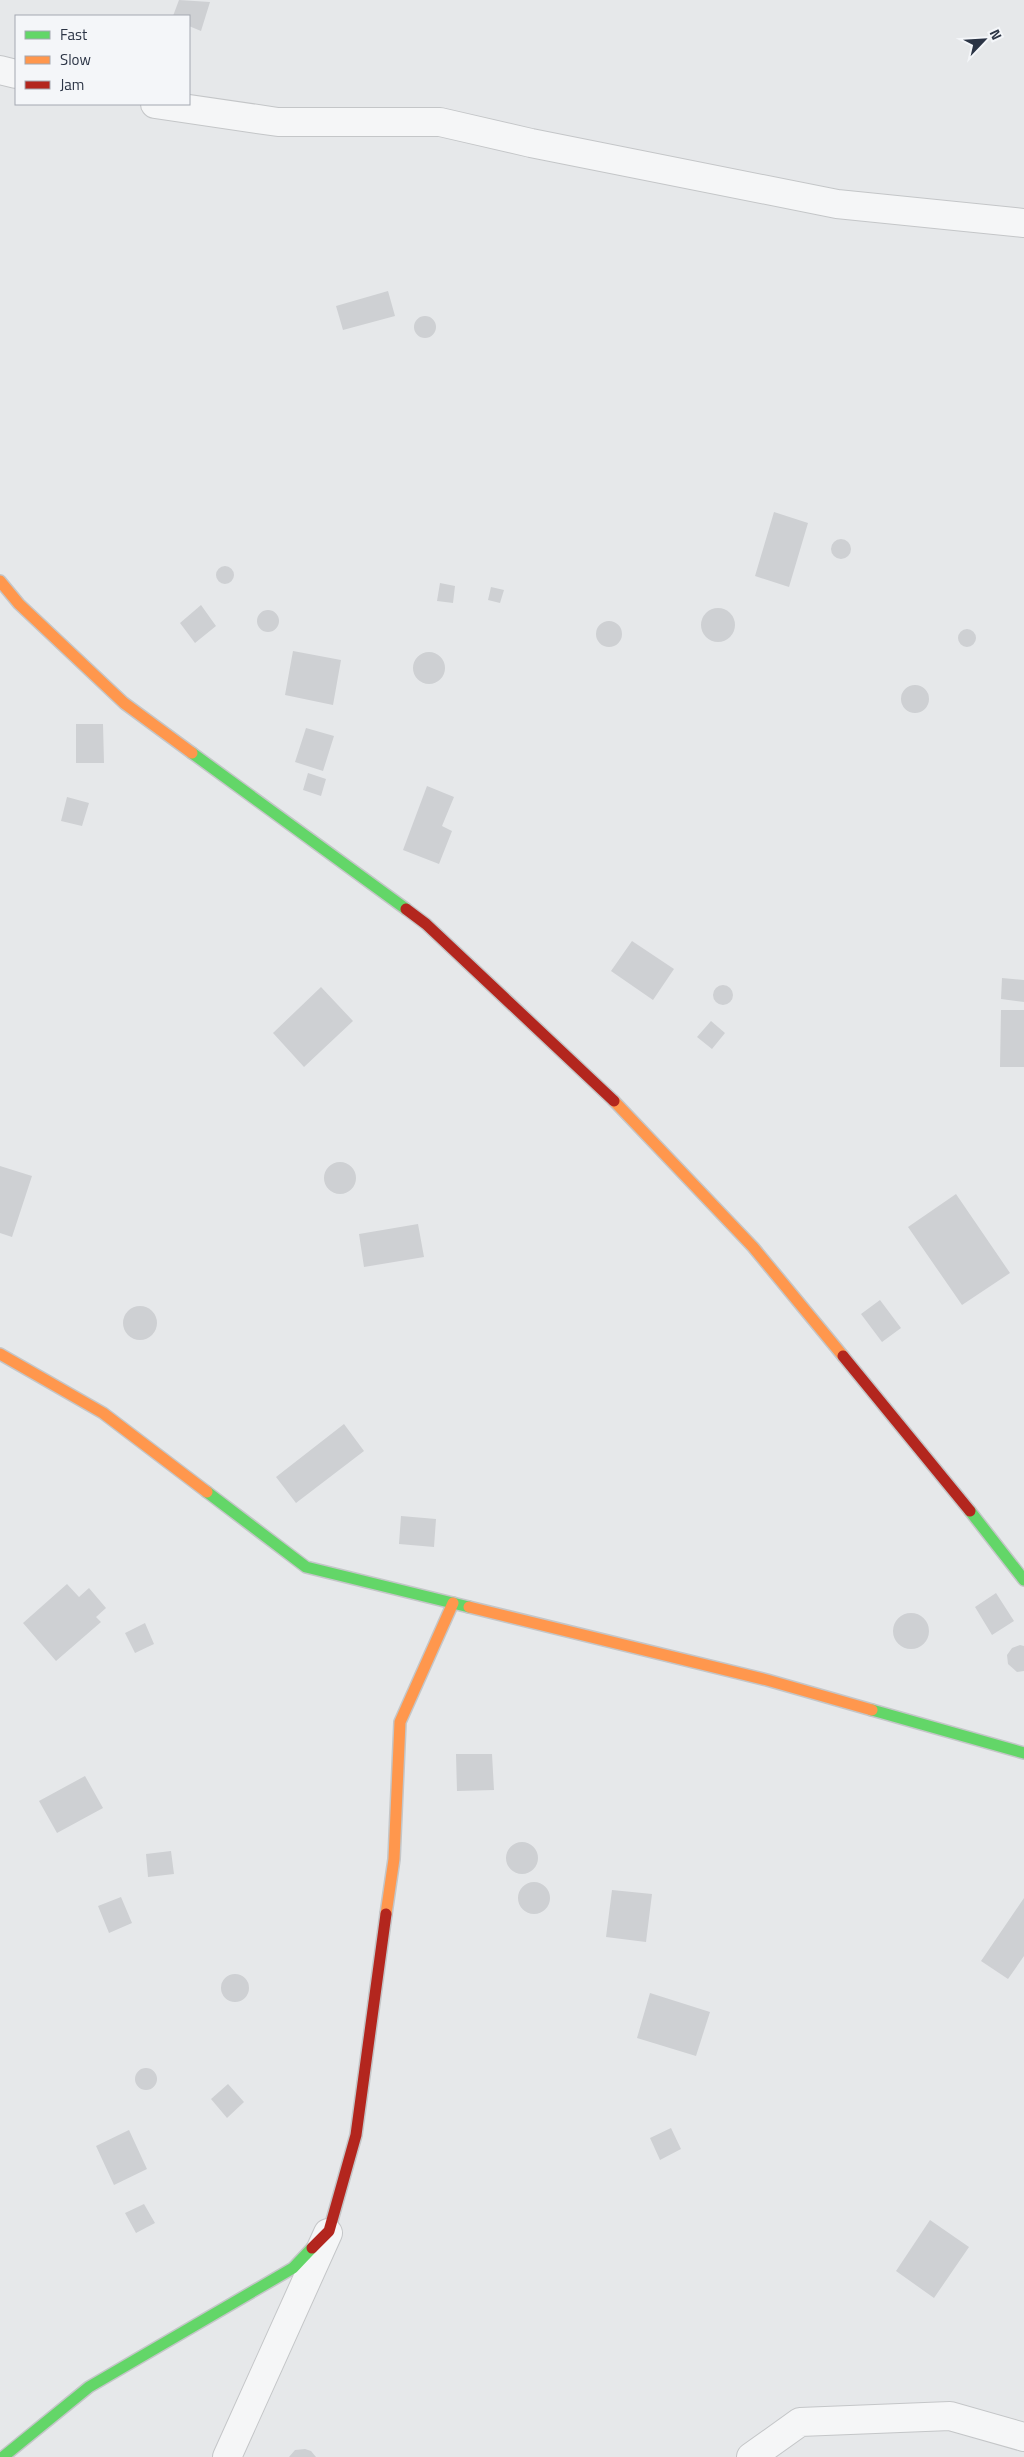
<svg xmlns="http://www.w3.org/2000/svg" width="1024" height="2457" font-family="'Titillium Web',sans-serif">
<style>
.building{fill:#ced0d3}
.lines{fill:none;stroke-linecap:round;stroke-linejoin:round}
.street-casing{stroke:#c4c6c8;stroke-width:30}
.fast-casing{stroke:#c4c6c8;stroke-width:14}
.slow-casing{stroke:#c4c6c8;stroke-width:14}
.jam-casing{stroke:#c4c6c8;stroke-width:14}
.street{stroke:#f5f6f7;stroke-width:28}
.fast{stroke:#63d668;stroke-width:11}
.slow{stroke:#ff974d;stroke-width:11}
.jam{stroke:#b3261e;stroke-width:11}
</style>
<rect width="100%" height="100%" fill="#e6e8ea"/>
<path class="building" d="M179 0 210 2 201 31 189 26V16H173Z
M388 291 395 316 343 330 336 306Z
M414 327a11 11 0 1 1 22 0a11 11 0 1 1-22 0Z
M774 512 808 523 789 587 755 576Z
M831 549a10 10 0 1 1 20 0a10 10 0 1 1-20 0Z
M216 575a9 9 0 1 1 18 0a9 9 0 1 1-18 0Z
M440 583 455 586 453 603 437 601Z
M491 587 504 590 500 603 488 600Z
M201 605 216 626 195 643 180 623Z
M701 625a17 17 0 1 1 34 0a17 17 0 1 1-34 0Z
M257 621a11 11 0 1 1 22 0a11 11 0 1 1-22 0Z
M596 634a13 13 0 1 1 26 0a13 13 0 1 1-26 0Z
M958 638a9 9 0 1 1 18 0a9 9 0 1 1-18 0Z
M293 651 341 660 333 705 285 695Z
M413 668a16 16 0 1 1 32 0a16 16 0 1 1-32 0Z
M901 699a14 14 0 1 1 28 0a14 14 0 1 1-28 0Z
M76 724H103L104 763H76Z
M306 728 334 736 323 771 295 762Z
M308 773 326 779 321 796 303 790Z
M427 786 454 797 442 826 452 831 439 864 403 850Z
M67 797 89 803 82 826 61 821Z
M632 941 674 969 653 1000 611 971Z
M1002 978 1024 980V1002L1001 999Z
M713 995a10 10 0 1 1 20 0a10 10 0 1 1-20 0Z
M321 987 353 1021 304 1067 273 1033Z
M1001 1010H1024V1067H1000Z
M711 1021 725 1033 712 1049 697 1037Z
M324 1178a16 16 0 1 1 32 0a16 16 0 1 1-32 0Z
M0 1166 32 1176 12 1237 0 1233Z
M956 1194 1010 1273 962 1305 908 1227Z
M418 1224 424 1257 364 1267 359 1234Z
M880 1300 901 1328 882 1342 861 1314Z
M123 1323a17 17 0 1 1 34 0a17 17 0 1 1-34 0Z
M344 1424 364 1451 296 1503 276 1477Z
M401 1516 436 1519 434 1547 399 1544Z
M67 1584 79 1597 89 1588 106 1608 96 1617 101 1622 56 1661 23 1623Z
M996 1593 1014 1621 992 1635 975 1607Z
M893 1631a18 18 0 1 1 36 0a18 18 0 1 1-36 0Z
M145 1623 154 1644 135 1653 125 1633Z
M1020 1645 1024 1646V1671L1017 1672 1008 1664 1007 1655 1012 1648Z
M456 1754H492L494 1790 457 1791Z
M85 1776 103 1808 57 1833 39 1801Z
M506 1858a16 16 0 1 1 32 0a16 16 0 1 1-32 0Z
M171 1851 174 1874 148 1877 146 1854Z
M518 1898a16 16 0 1 1 32 0a16 16 0 1 1-32 0Z
M612 1890 652 1894 646 1942 606 1937Z
M121 1897 132 1923 109 1933 98 1906Z
M1024 1898V1956L1008 1979 981 1961Z
M221 1988a14 14 0 1 1 28 0a14 14 0 1 1-28 0Z
M650 1993 710 2012 696 2056 637 2038Z
M135 2079a11 11 0 1 1 22 0a11 11 0 1 1-22 0Z
M228 2084 244 2102 227 2118 211 2099Z
M671 2128 681 2149 660 2160 650 2138Z
M129 2130 147 2169 114 2185 96 2146Z
M144 2204 155 2223 136 2233 125 2213Z
M930 2220 969 2247 934 2298 896 2271Z
M305 2449 311 2451 316 2457H289L295 2450Z"/>
<g class="lines">
<g class="street-casing">
<path id="street" d="M0 70 16 74
M155 104 278 122H440L531 143 837 204 1024 223
M227 2457 328 2233
M751 2457 800 2422 950 2416 1024 2437"/>
</g>
<g class="fast-casing">
<path id="fast" d="M192 753 406 909
M207 1492 306 1567 469 1607
M970 1511 1024 1580
M872 1710 1024 1753
M3 2457 89 2387 293 2268 312 2248"/>
</g>
<g class="slow-casing">
<path id="slow" d="M0 581 19 604 124 703 192 753
M614 1101 753 1247 843 1356
M0 1354 103 1413 207 1492
M469 1607 767 1680 872 1710
M386 1914 394 1859 400 1722 453 1603"/>
</g>
<g class="jam-casing">
<path id="jam" d="M406 909 426 924 614 1101
M843 1356 970 1511
M312 2248 329 2231 356 2135 386 1914"/>
</g>
<use href="#street" class="street"/>
<use href="#fast" class="fast"/>
<use href="#slow" class="slow"/>
<use href="#jam" class="jam"/>
</g>
<rect x="15" y="15" width="175" height="90" fill="#f4f6f9" stroke="#a4a8b1"/>
<rect x="25" y="31" width="25" height="8" fill="#63d668" stroke="#a4a8b1"/>
<text x="60" y="40" font-size="15" fill="#2b3445">Fast</text>
<rect x="25" y="56" width="25" height="8" fill="#ff974d" stroke="#a4a8b1"/>
<text x="60" y="65" font-size="15" fill="#2b3445">Slow</text>
<rect x="25" y="81" width="25" height="8" fill="#b3261e" stroke="#a4a8b1"/>
<text x="60" y="90" font-size="15" fill="#2b3445">Jam</text>
<g transform="translate(984 40) rotate(65)" stroke="#f4f6f9" stroke-width="4" paint-order="stroke">
<path d="M0-4L9 19L0 12L-9 19Z" fill="#2b3445"/>
<text y="-8" font-size="14" font-weight="bold" text-anchor="middle" fill="#2b3445">N</text>
</g>
</svg>
